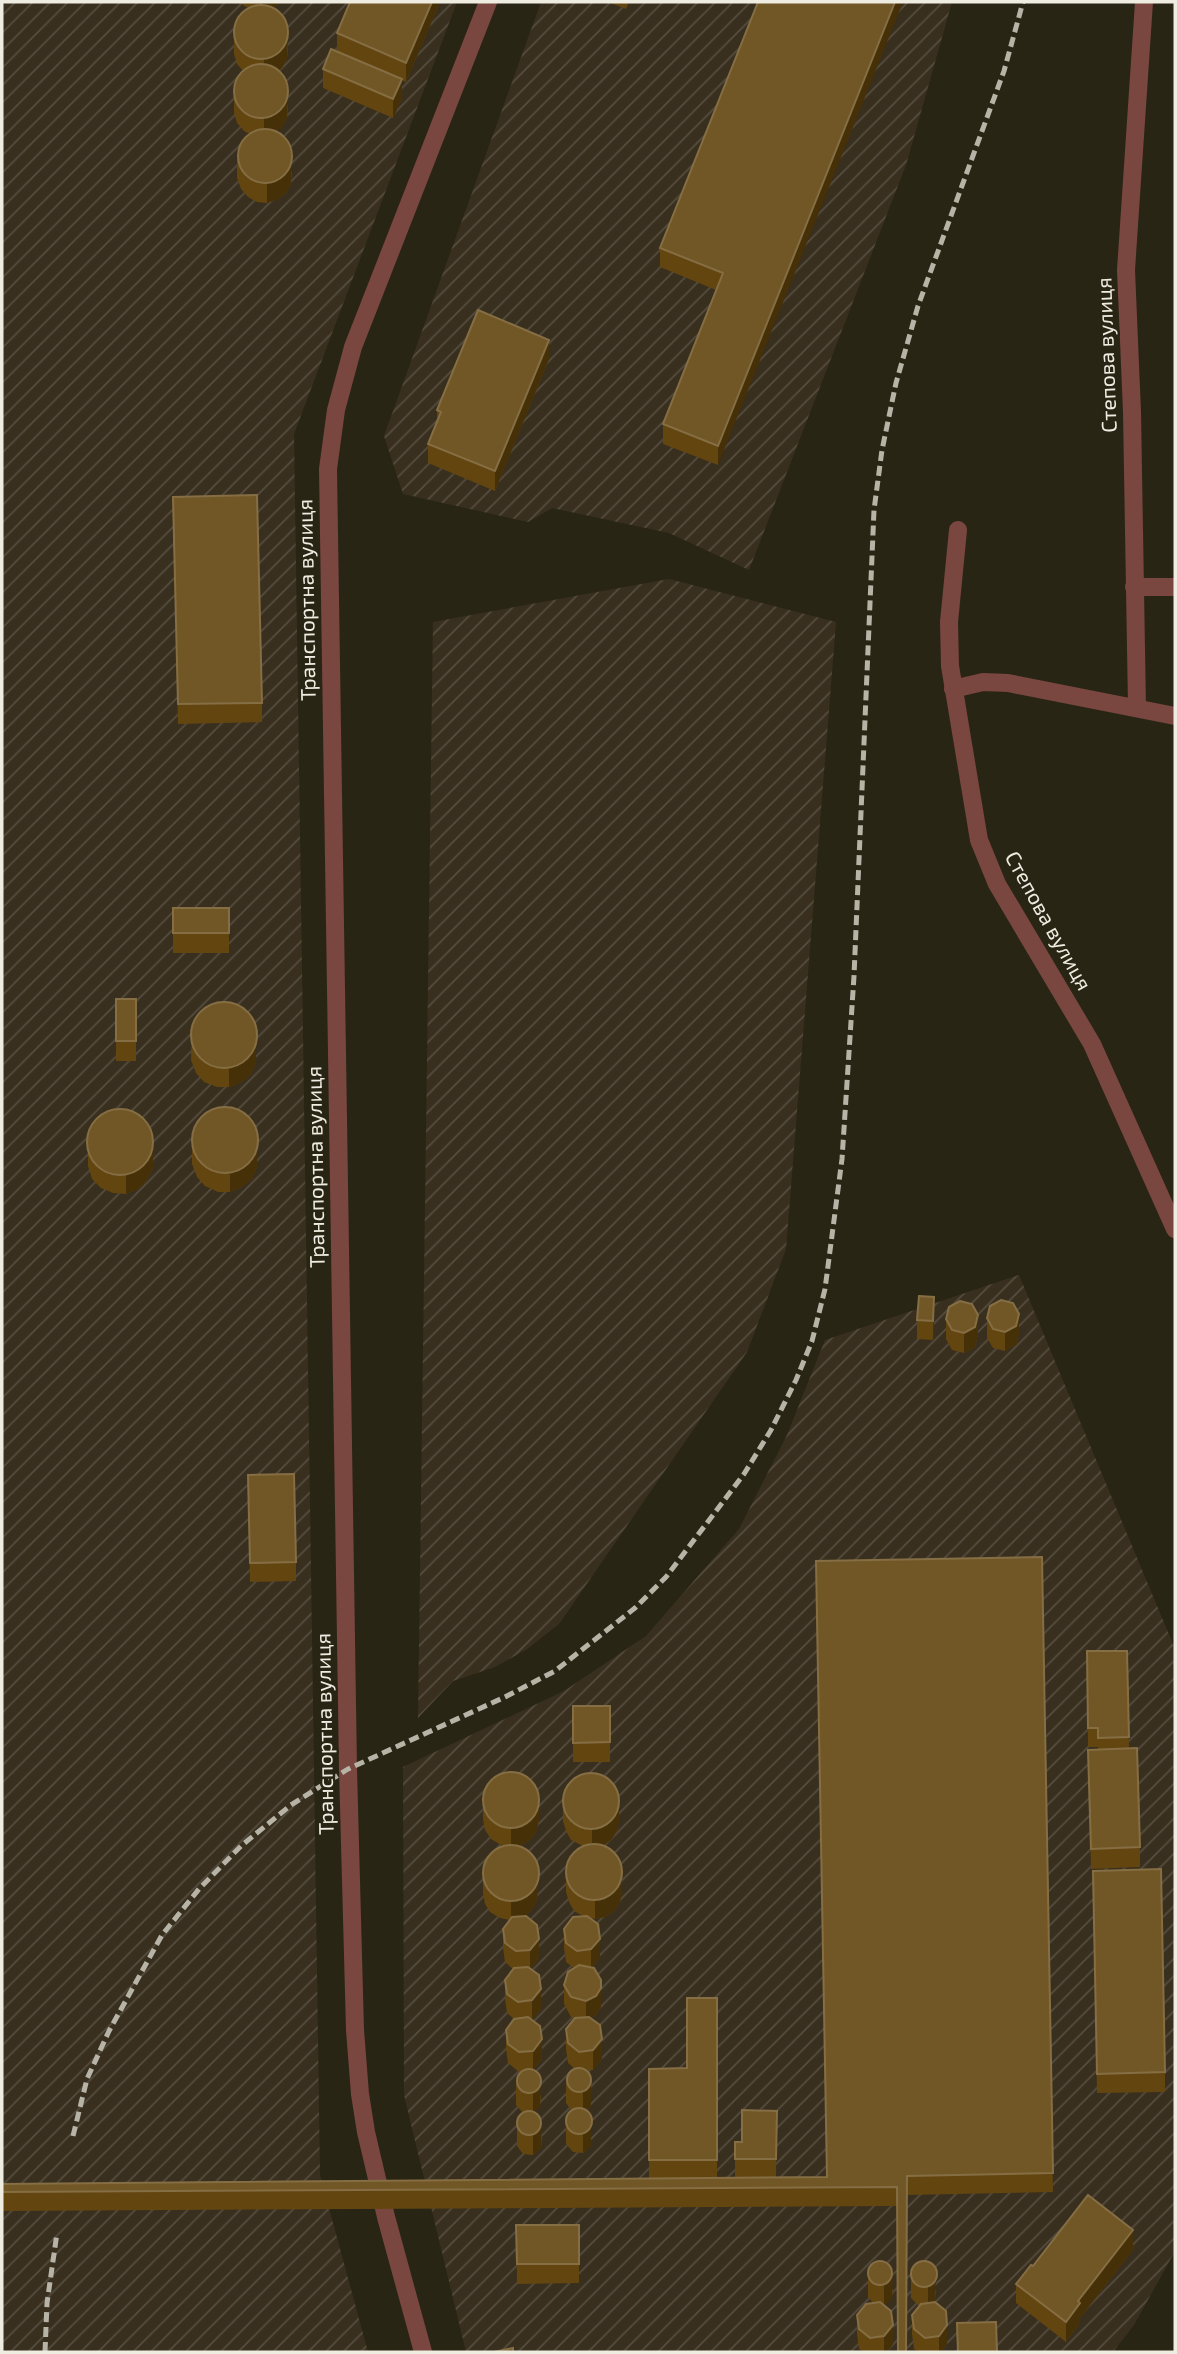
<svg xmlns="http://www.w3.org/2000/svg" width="1177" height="2354" font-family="'Exo 2',sans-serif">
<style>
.industrial{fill:url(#industrial-furrows)}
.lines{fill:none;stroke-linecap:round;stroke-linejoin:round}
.street{stroke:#794640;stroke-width:18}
.rail{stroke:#b7b4a7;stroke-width:5;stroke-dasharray:10 5;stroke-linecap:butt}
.wall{fill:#634510}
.shaded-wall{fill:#453008}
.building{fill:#725726;stroke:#856e44;stroke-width:2}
.labels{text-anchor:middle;stroke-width:5;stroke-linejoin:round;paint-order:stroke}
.street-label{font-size:21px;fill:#efece1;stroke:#292514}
</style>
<defs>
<pattern id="industrial-furrows" width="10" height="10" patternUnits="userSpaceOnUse" patternTransform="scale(1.75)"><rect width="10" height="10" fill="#382f1f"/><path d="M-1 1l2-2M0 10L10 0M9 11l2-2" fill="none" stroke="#554d3f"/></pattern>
</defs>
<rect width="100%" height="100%" fill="#292514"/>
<path class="industrial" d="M2 2H457L294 434 320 2175 368 2352H2Z
M541 2H952L906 165 749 570 669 533 552 508 528 522 403 494 384 436Z
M669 579 836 622 786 1249 747 1352 559 1624 527 1649 495 1667 453 1681 418 1718 433 622Z
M1019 1275 1175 1649 1174 2253 1134 2325 1113 2352H466L404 2095 403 1767 564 1691 646 1636 739 1529 787 1435 825 1340Z"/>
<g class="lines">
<path class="street" d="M958 530 949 622 950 666 979 840 997 884 1092 1044 1175 1229
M1134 587H1175
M953 689 983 682 1008 683 1175 716
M1137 707 1132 412 1126 270 1144 2
M423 2352 386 2217 366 2132 360 2094 355 2030 348 1769 328 469 336 410 353 347 488 2"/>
<path class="rail" d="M73 2136 87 2079 109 2031 162 1935 199 1889 241 1846 291 1805 348 1769 505 1697 555 1671 635 1608 666 1577 744 1474 771 1430 796 1380 812 1341 825 1289 842 1159 854 976 874 510 882 450 896 383 918 306 1004 71 1023 2
M45 2352 47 2303 57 2233"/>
</g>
<path class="wall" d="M240 2H281L273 8 288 48 287 59 282 68 279 71 288 107 287 118 282 127 276 132 292 173 291 184 286 193 278 199 267 203 257 202 248 197 241 189 237 178V159L250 134 244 131 237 123 234 113V93L243 71 237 64 234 54V34L248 8 243 5Z
M440 2 406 82 402 80V98L393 118 323 88V69L337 51V33Z
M608 2H629L626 9Z
M758 2 718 465 663 444V424L716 290 660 267V248Z
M549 359 495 491 428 463V444L437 424V410Z
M173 517 262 703V722L178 724Z
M173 908H229V953H173Z
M116 999H136V1061H116Z
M192 1029 256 1062 251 1074 242 1082 229 1087H217L204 1082 196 1073 191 1060Z
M192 1133 257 1167 252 1179 242 1187 230 1192H218L205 1186 197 1177 192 1164Z
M88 1147 153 1168 147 1180 138 1189 126 1194 113 1193 101 1188 92 1179 88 1166Z
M934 1316 933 1340 917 1339V1320Z
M987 1318 1019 1333 1016 1345 1005 1351 993 1348 987 1338Z
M946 1319 978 1334 975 1347 964 1353 952 1350 946 1339Z
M248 1494 296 1562V1581L250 1582Z
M1042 1557 1053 2192 907 2195 897 2206 2 2211V2184L649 2178V2069L687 2068 717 1998V2178L735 2177V2142H742L777 2111 776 2177H827Z
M1087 1651H1127L1129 1749 1140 1847V1867L1091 1869 1088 1750H1098V1747H1088Z
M573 1706H610V1762H573Z
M483 1800 539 1819 537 1830 531 1839 522 1845 516 1846 538 1892 536 1903 530 1912 524 1916 539 1958 530 1969 541 2009 532 2020 542 2059 533 2070 541 2097 540 2107 535 2111 542 2138 541 2148 533 2155 523 2154 517 2146V2127L523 2113 516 2105V2085L521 2072H519L508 2063 506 2049V2030L514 2019 507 2013 505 1999V1980L513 1969 505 1962 503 1948V1929L510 1920 500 1918 490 1912 485 1904 483 1893V1873L506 1846 501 1845 491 1839 485 1830 483 1819Z
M563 1801 619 1820 617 1831 611 1840 603 1846 622 1891 620 1902 614 1911 605 1917 595 1919 590 1918 600 1958 592 1968 601 2007 596 2015 591 2018 602 2059 593 2070H587L591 2095V2106L585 2110 591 2136V2146L583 2153 573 2152 566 2144V2125L572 2111 566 2103V2084L574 2068 568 2063 566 2049V2029L575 2018 571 2017 564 2004V1985L574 1968 566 1962 564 1948V1929L583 1916 574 1911 569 1902 566 1892V1872L583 1846 571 1840 566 1831 563 1821Z
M1093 1890 1165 2072V2092L1097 2093Z
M516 2225H579V2283L517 2284Z
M1133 2250 1080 2318V2323L1066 2342 1016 2303V2284L1033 2266Z
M868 2278 893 2289 892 2299 884 2305 893 2344 887 2352H864L859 2349 857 2334V2315L873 2303 868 2297Z
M911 2278 936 2290 935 2300 932 2303 947 2344 941 2352H919L914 2349 912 2334V2315L919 2306 911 2298Z"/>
<path class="shaded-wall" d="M263 2H281L274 7 263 11Z
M432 2H440L406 82V63Z
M895 2H903L718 465V446Z
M288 29 287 59 282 68 275 74 264 78V59Z
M402 79V98L393 118V99Z
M288 88 287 118 282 127 275 134 264 137V117Z
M292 153 291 184 286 193 278 199 267 203V183Z
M549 340V359L495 491V471Z
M256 1030V1062L251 1074 242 1082 229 1087V1068Z
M257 1135V1167L252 1179 242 1187 230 1192V1173Z
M153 1137V1168L147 1180 138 1189 126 1194V1174Z
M934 1297V1316L933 1340V1321Z
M1019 1314V1333L1016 1345 1005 1351V1332Z
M978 1315V1334L975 1347 964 1353V1333Z
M539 1799V1819L537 1830 531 1839 522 1845 511 1847V1828Z
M619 1800V1820L617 1831 611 1840 603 1846 592 1848V1829Z
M622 1871V1891L620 1902 614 1911 605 1917 595 1919V1900Z
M538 1872V1892L536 1903 530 1912 522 1918 511 1920V1901Z
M539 1939V1958L530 1969V1950Z
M600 1939V1958L591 1969V1949Z
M601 1980V2007L596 2015 586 2021V2001Z
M541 1989V2009L532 2020V2000Z
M542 2039V2059L533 2070V2051Z
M602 2039V2059L593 2070V2050Z
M591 2076V2106L583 2112V2092Z
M541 2077 540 2107 533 2113V2094Z
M591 2117V2146L583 2153V2133Z
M542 2119 541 2148 533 2155V2135Z
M1133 2230V2250L1080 2318V2323L1066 2342V2322L1078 2301Z
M893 2269 892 2299 884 2306V2286Z
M936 2270 935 2300 928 2306V2287Z
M893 2325V2344L887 2352H884V2336Z
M947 2325V2344L941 2352H939V2336Z"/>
<path class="building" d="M350 2H432L406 63 337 33Z
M758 2H895L718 446 663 424 723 273 660 248Z
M234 32a27 27 0 1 1 54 0a27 27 0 1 1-54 0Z
M331 49 402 79 393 99 323 69Z
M234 91a27 27 0 1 1 54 0a27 27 0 1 1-54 0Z
M238 156a27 27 0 1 1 54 0a27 27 0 1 1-54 0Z
M478 310 549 340 495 471 428 444 441 412 437 410Z
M257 495 262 703 178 704 173 497Z
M173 908H229V933H173Z
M116 999H136V1041H116Z
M191 1035a33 33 0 1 1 66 0a33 33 0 1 1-66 0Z
M192 1140a33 33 0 1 1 66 0a33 33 0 1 1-66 0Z
M87 1142a33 33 0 1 1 66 0a33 33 0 1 1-66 0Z
M919 1296 934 1297 933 1321 917 1320Z
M1001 1300 1013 1303 1019 1314 1016 1326 1005 1332 993 1329 987 1318 990 1306Z
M960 1301 972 1304 978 1315 975 1327 964 1333 952 1330 946 1319 949 1307Z
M294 1474 296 1562 250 1563 248 1475Z
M1042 1557 1053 2173 907 2176 906 2352H898L897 2187 2 2192V2184L827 2177 816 1561Z
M1087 1651H1127L1129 1737 1098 1738V1728H1088Z
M573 1706H610V1742L573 1743Z
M1137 1748 1140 1847 1091 1849 1088 1750Z
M483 1800a28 28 0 1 1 56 0a28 28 0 1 1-56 0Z
M563 1801a28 28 0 1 1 56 0a28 28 0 1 1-56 0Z
M566 1872a28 28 0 1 1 56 0a28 28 0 1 1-56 0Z
M483 1873a28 28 0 1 1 56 0a28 28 0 1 1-56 0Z
M1161 1869 1165 2072 1097 2074 1093 1871Z
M526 1916 537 1925 539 1939 530 1950 516 1951 505 1943 503 1929 512 1917Z
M587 1916 598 1924 600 1939 591 1949 577 1951 566 1943 564 1929 573 1917Z
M579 1965 594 1968 601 1980V1988L596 1996 586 2001 571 1997 564 1985 568 1972Z
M528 1967 539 1975 541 1989 532 2000 518 2002 507 1994 505 1980 514 1968Z
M687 1998H717V2160H649V2069L687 2068Z
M528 2017 540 2026 542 2039 533 2051 519 2052 508 2044 506 2030 514 2019Z
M589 2017 600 2025 602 2039 593 2050 579 2052 568 2043 566 2029 575 2018Z
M567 2080a12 12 0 1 1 24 0a12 12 0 1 1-24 0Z
M517 2081a12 12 0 1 1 24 0a12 12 0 1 1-24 0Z
M566 2121a13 13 0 1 1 26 0a13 13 0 1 1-26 0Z
M742 2110 777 2111 776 2159H735V2142H742Z
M517 2123a12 12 0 1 1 24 0a12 12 0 1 1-24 0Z
M1088 2195 1133 2230 1078 2301 1080 2303 1066 2322 1016 2284 1031 2265 1033 2266Z
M516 2225H579V2264H517Z
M868 2273a12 12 0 1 1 24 0a12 12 0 1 1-24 0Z
M911 2274a13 13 0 1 1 26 0a13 13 0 1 1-26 0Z
M880 2302 891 2311 893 2325 884 2336 870 2338 859 2329 857 2315 866 2304Z
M935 2302 946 2311 947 2325 939 2336 925 2338 914 2329 912 2315 921 2304Z
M996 2322 997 2352H958L957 2323Z
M513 2348V2352H494Z"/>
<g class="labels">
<g class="street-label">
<text transform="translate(1107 355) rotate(-92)" y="7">Степова вулиця</text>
<text transform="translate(307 600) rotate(-91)" y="7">Транспортна вулиця</text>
<text transform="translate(1048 921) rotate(61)" y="7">Степова вулиця</text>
<text transform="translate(316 1167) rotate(-91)" y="7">Транспортна вулиця</text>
<text transform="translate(325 1734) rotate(-91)" y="7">Транспортна вулиця</text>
</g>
</g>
<rect width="1177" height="2354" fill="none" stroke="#efece1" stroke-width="7"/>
</svg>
